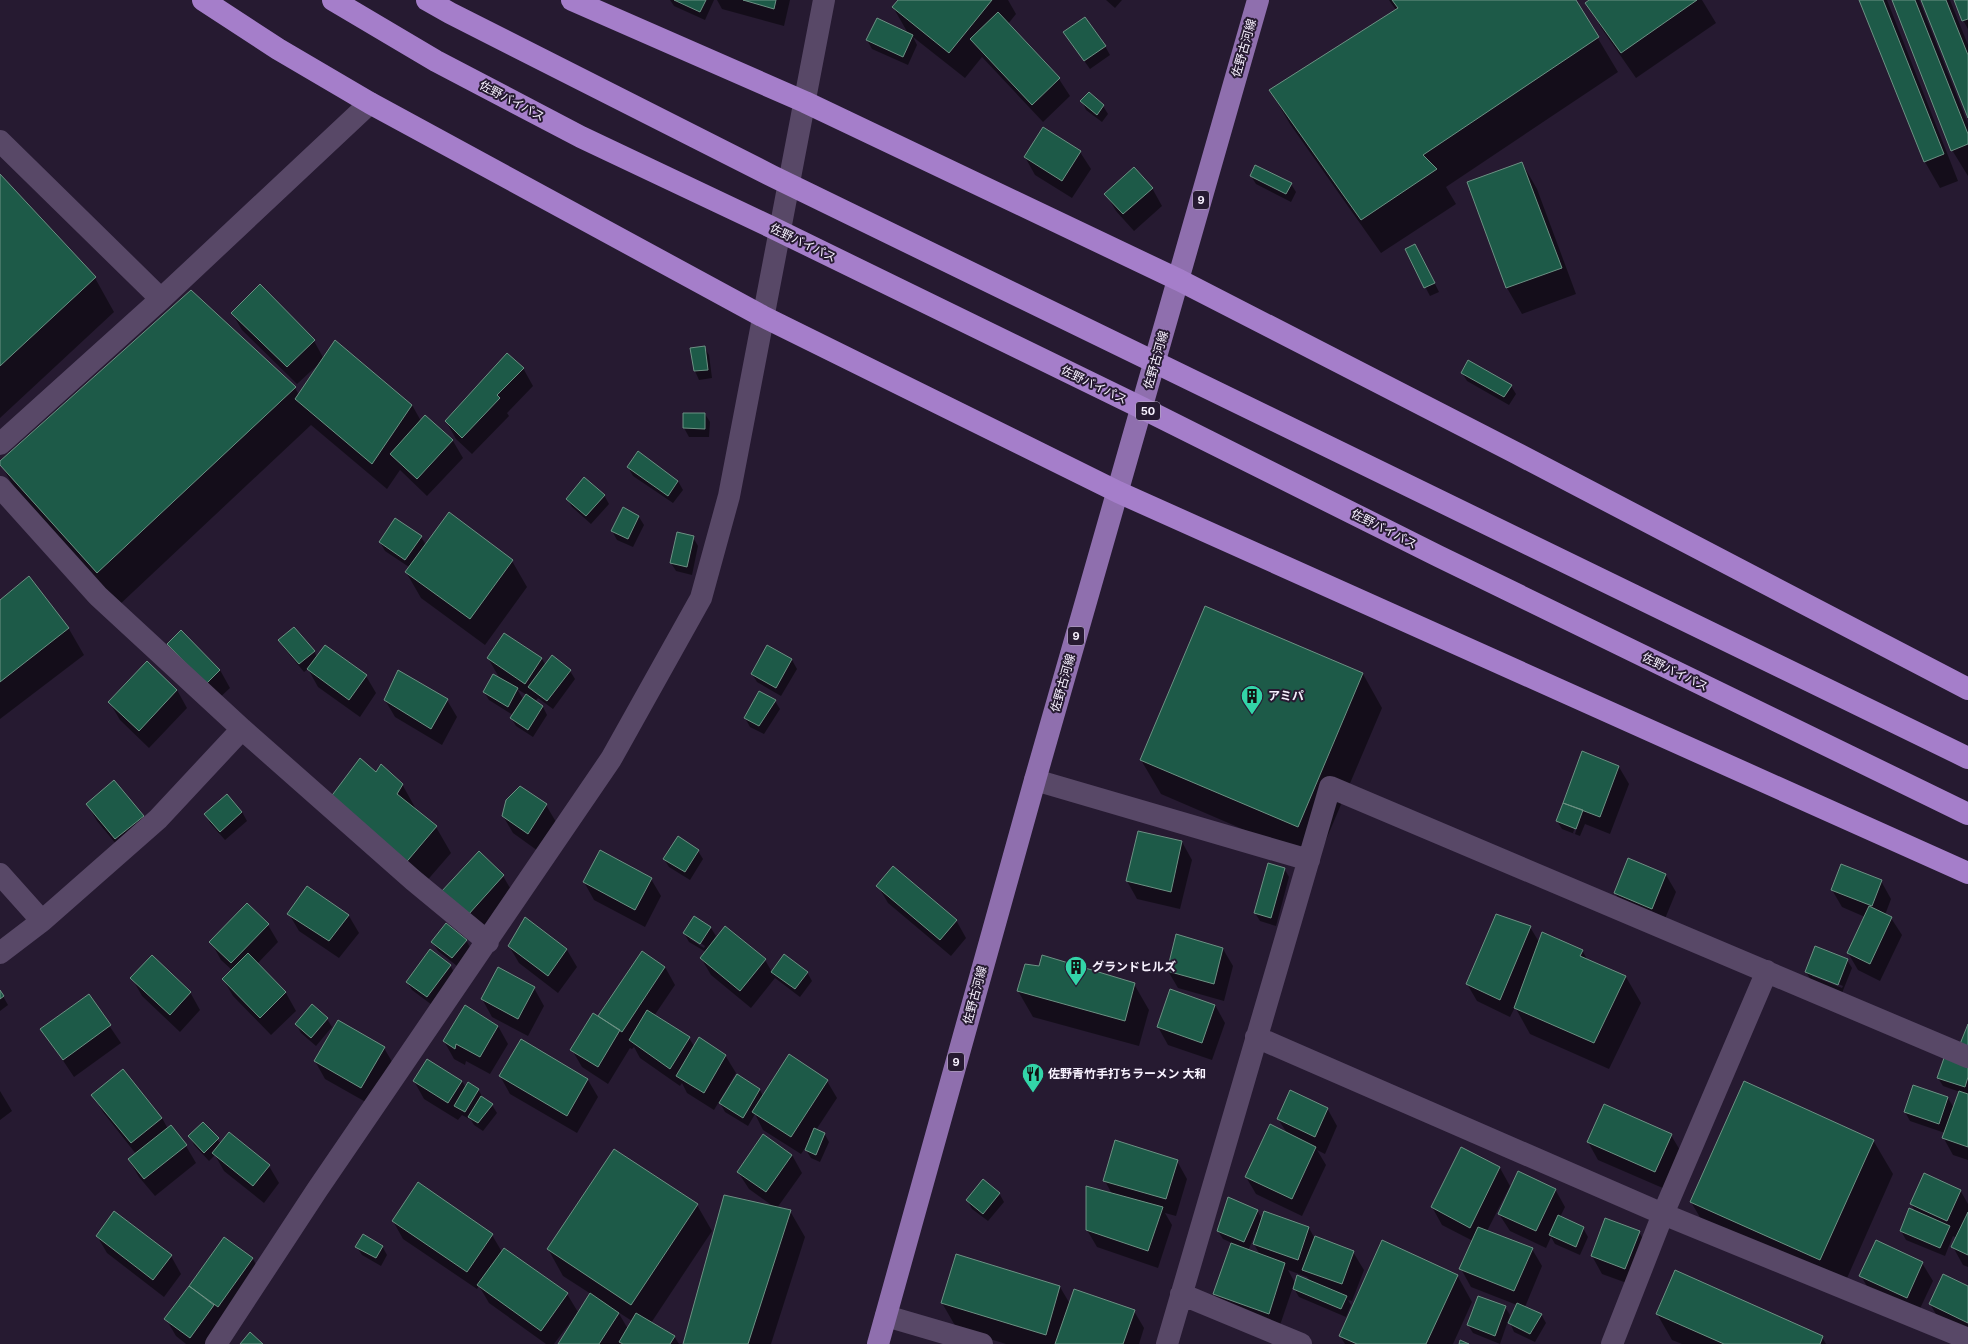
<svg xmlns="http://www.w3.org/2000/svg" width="1968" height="1344" font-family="Inter,'Noto Sans JP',sans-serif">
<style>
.shadow{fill:#0007;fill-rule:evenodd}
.building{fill:#1d5a48;stroke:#6d9184}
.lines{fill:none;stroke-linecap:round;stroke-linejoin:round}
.minor{stroke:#584867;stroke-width:22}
.major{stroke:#8f6fae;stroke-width:22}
.highway{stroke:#a57eca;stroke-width:22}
.highway-bridge{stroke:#a57eca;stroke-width:22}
.labels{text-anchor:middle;stroke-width:4;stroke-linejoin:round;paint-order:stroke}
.shield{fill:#261a31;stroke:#b8b0c0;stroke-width:1}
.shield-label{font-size:11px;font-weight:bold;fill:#f7f1fe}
.street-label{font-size:12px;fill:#f7f1fe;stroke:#261a31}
.poi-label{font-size:12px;font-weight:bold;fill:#f7f1fe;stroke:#261a31;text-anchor:start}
</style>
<rect width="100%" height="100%" fill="#261a31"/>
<path class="shadow" d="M670 0H714L705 20 674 6Z
M717 0H790L784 26 722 9Z
M899 0H1008L1016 14 1008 24 1059 79 1070 96 1043 122 982 57 965 78 913 37 917 45 908 65 872 49 867 40 909 35 893 7Z
M1106 0H1122L1115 8Z
M1389 0H1575L1618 72 1446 187 1456 204 1381 253 1290 124 1270 90 1396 10Z
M1591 0H1702L1716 23 1636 78 1602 29 1587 3Z
M1860 0H1887L1958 181 1940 188 1925 162Z
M1893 0H1919L1968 124V176L1952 150Z
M1922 0H1950L1968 45V115Z
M1955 0H1968V29L1963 20Z
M1064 32 1105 46 1110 55 1090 69Z
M1082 101 1103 106 1108 114 1102 122 1086 110Z
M1080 152 1091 169 1072 198 1035 175 1025 157Z
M1522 163 1537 189 1576 294 1522 314 1507 288Z
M0 175 95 278 114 312 0 418Z
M1251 176 1291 184 1296 192 1291 202 1256 184Z
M1152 188 1162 206 1134 231 1116 211 1106 194Z
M1406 250 1420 254 1439 292 1430 296Z
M260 285 314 341 324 359 412 405 421 421 425 417 453 441 463 458 427 496 400 470 387 489 311 425 117 607 19 497 0 462 295 388 299 395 322 361 297 384 242 330 232 313Z
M704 347 709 355 712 378 699 380 695 371 691 349Z
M523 368 533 386 507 413 509 416 472 454 456 439 446 421Z
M1462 373 1511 386 1516 394 1509 405 1467 381Z
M705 414 710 422 709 437H689L684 428Z
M628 467 678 481 683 490 673 503 633 476Z
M604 495 609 504 591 524 572 507 567 499Z
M623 509 639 517 644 525 633 547 617 540 612 531Z
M449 514 512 561 527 587 485 645 421 598 406 572 409 567 385 551 380 542 421 537 426 545Z
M693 537 698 546 692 575 676 571 671 563Z
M29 578 69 629 84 655 0 719V601Z
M505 634 542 659 546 666 570 671 575 679 553 709 538 698 535 702 543 707 547 715 533 737 516 726 511 718 513 715 489 700 484 692 500 679 488 658ZM517 689 527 695 523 699Z
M280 641 314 651 317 657 366 676 376 693 360 717 318 687 308 669 304 672 285 649Z
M168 644 220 670 230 688 216 701 178 662Z
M768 646 792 660 797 669 781 696 757 682 752 674Z
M1363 674 1382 708 1317 861 1161 794 1141 760Z
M177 690 187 708 149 748 120 720 110 703Z
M385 700H447L457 717 442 745 395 717Z
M775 701 780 709 764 734 750 727 745 718Z
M1619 767 1629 784 1610 834 1585 824 1580 836 1562 829 1557 821ZM1577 821H1579L1575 834 1573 833Z
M376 773 402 784 417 811 436 827 451 853 418 891Z
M87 804 143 816 153 834 126 856 97 821Z
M546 805 556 822 538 851 513 833 503 816Z
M242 812 247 821 225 840 210 823 205 814Z
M1139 832 1182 842 1192 860 1180 909 1137 899 1127 881Z
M600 851 651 879 661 896 645 927 594 900 584 882Z
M698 851 703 859 690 880 669 867 664 859Z
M1628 860 1666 875 1676 892 1662 926 1625 911 1615 893Z
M1284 868 1289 877 1276 926 1260 921 1255 913Z
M503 876 513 893 478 932 453 910Z
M1881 881 1891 899 1885 915 1891 918 1902 935 1880 981 1858 970 1848 953 1865 917 1842 907 1832 890Z
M878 886 956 920 966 938 951 956 888 903Z
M307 887 349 916 359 933 339 958 299 931 289 914Z
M695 917 711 928 716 936 711 943 712 944 726 928 765 960 772 972H807L812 981 800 997 775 978 751 1008 711 975 701 958 706 952 689 942 684 933ZM690 936 705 946 704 948 690 939Z
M525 918 567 950 577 967 558 993 519 963 509 946Z
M268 925 278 942 257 964 286 993 296 1011 271 1035 233 996 223 979 232 970 221 960 211 942Z
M1530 927 1539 942 1582 950 1588 961 1626 977 1641 1003 1609 1069 1530 1034 1515 1007 1510 1017 1477 1001 1467 984Z
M466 940 471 949 457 966 438 951 433 943Z
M1223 949 1233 966 1224 1001 1178 988 1168 971Z
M642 952 665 967 675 985 654 1016 689 1038 694 1046 725 1055 736 1073 714 1110 687 1093 682 1083 680 1086 640 1058 634 1047 632 1049 630 1048 608 1084 582 1067 572 1050 599 1018Z
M1847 960 1852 968 1842 993 1811 980 1806 972ZM1812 973 1843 986 1842 988 1812 976Z
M450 965 455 974 432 1005 412 990 407 982Z
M132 978 190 992 200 1010 180 1032 142 996Z
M1134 984 1149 1010 1139 1046 1033 1017 1018 991Z
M534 988 544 1006 528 1036 492 1017 482 999Z
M0 991 8 1005 0 1011Z
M89 996 121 1043 74 1077 42 1029Z
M1215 1005 1225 1023 1212 1060 1168 1045 1158 1027Z
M327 1019 332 1027 316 1046 301 1033 296 1024Z
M498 1026 508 1044 490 1074 466 1061 465 1065 454 1059 444 1041Z
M521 1041 588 1080 598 1097 577 1133 510 1094 500 1076Z
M384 1048 394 1065 371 1105 325 1079 315 1061Z
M1968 1064V1160L1953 1155 1943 1137 1945 1133 1910 1121 1905 1112 1948 1098 1954 1108 1960 1092 1943 1086 1938 1078Z
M737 1076 760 1090 763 1096 827 1081 837 1098 816 1130 824 1133 829 1142 820 1162 811 1158 806 1150 808 1144 801 1154 763 1130 755 1114 748 1126 725 1112 720 1103Z
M414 1081H462L466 1088 478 1089 483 1098 492 1105 497 1113 483 1131 474 1125 471 1120 462 1115 458 1120 424 1099Z
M0 1091 12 1111 0 1120Z
M93 1095 162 1118 168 1129 171 1126 186 1146 196 1163 155 1196 139 1177 129 1160 136 1154 103 1112Z
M1327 1108 1337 1126 1325 1154 1317 1150 1326 1165 1302 1216 1256 1194 1246 1177 1287 1133 1278 1119Z
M203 1123 221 1144 269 1166 279 1183 264 1203 224 1171 215 1155 209 1161 194 1145 190 1136Z
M1671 1135 1681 1152 1665 1189 1598 1160 1588 1142Z
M1873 1140 1893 1174 1840 1294 1711 1236 1691 1202Z
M1462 1149 1500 1168 1510 1186 1487 1231 1532 1249 1542 1266 1525 1307 1541 1314 1546 1323 1535 1342 1514 1332 1510 1323 1517 1305 1471 1287 1461 1269 1473 1241 1442 1225 1432 1207Z
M792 1155 802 1173 777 1208 790 1211 805 1237 771 1344H684L774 1207 749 1189 738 1172Z
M1177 1161 1187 1179 1176 1216 1165 1213 1172 1225 1158 1268 1097 1247 1087 1230 1112 1194 1105 1181Z
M418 1184 492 1235 502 1252 504 1249 567 1294 578 1312 554 1344H546L489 1303 479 1286 477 1289 403 1239 393 1221Z
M1555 1189 1565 1207 1560 1217 1583 1228 1588 1237 1580 1255 1555 1244 1551 1237 1546 1248 1510 1231 1499 1214Z
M1960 1190 1968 1204V1267L1963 1265 1953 1247 1957 1238 1953 1236 1945 1256 1906 1240 1901 1231 1916 1213 1911 1204Z
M999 1193 1004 1202 988 1221 972 1209 967 1200Z
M697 1205 712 1231 651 1323 674 1336 679 1344H559L591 1294 563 1276 548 1249ZM618 1312 632 1321 628 1329Z
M1257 1210 1262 1219 1265 1212 1309 1228 1314 1237 1353 1252 1364 1270 1352 1301 1348 1300 1351 1305 1346 1317 1299 1297 1293 1287 1278 1331 1225 1312 1214 1294 1232 1243 1223 1239 1218 1231ZM1256 1232 1258 1233 1254 1244 1260 1255 1248 1251ZM1288 1270 1307 1277 1310 1282 1295 1283Z
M114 1213 171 1256 181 1274 164 1297 107 1253 97 1236Z
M1639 1232 1649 1249 1635 1286 1602 1274 1592 1256Z
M225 1239 253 1259 263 1277 208 1344H186L176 1336 166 1319Z
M382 1246 387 1255 381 1266 362 1255 357 1247Z
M1922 1263 1933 1281 1917 1315 1871 1293 1861 1276Z
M1457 1275 1472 1302 1453 1344H1345L1340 1336Z
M1060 1287 1070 1304 1134 1311 1144 1328 1139 1344H1006L957 1329 942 1303Z
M1968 1287V1335L1940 1321 1930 1304Z
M1505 1307 1510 1315 1500 1344 1473 1333 1468 1325Z
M1657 1314 1822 1337 1826 1344H1682L1672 1340Z"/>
<path class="building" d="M674 0H706L700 12Z
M743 0H776L774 9Z
M898 0H992L949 53 892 7Z
M1392 0H1576L1599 37 1423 155 1437 169 1361 220 1269 90 1398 8Z
M1589 0H1697L1621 53 1585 3Z
M1859 0H1883L1944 154 1924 162Z
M1892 0H1915L1968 134V144L1951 151Z
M1921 0H1946L1968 55V118Z
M1954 0H1968V19L1962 21Z
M998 12 1060 78 1032 105 970 39Z
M1085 17 1106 46 1084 61 1063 32Z
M877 18 913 35 903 57 866 40Z
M1089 92 1104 105 1097 115 1080 101Z
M1043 127 1081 151 1062 181 1024 157Z
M1522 162 1562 268 1506 288 1467 182Z
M1255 165 1292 183 1286 194 1250 176Z
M1134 167 1153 188 1123 214 1104 194Z
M0 174 96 277 0 366Z
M1415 244 1435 283 1424 288 1405 249Z
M260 284 315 340 287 367 231 313Z
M191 290 296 387 97 573 0 465V461Z
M335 340 412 405 372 464 295 399Z
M705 346 708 370 694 371 690 348Z
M507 353 524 368 497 395 500 398 462 438 445 421Z
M1468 360 1512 385 1504 397 1461 373Z
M683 413H705V429L683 428Z
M425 415 453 440 417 479 390 454Z
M638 451 678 481 668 496 627 467Z
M584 477 605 495 586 516 566 499Z
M623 507 639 516 628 539 611 531Z
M449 512 513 560 470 619 405 572Z
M395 518 422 536 405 560 379 542Z
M677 532 694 536 687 567 670 563Z
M29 576 69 628 0 682V600Z
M1205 606 1363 673 1298 827 1140 760Z
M294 627 315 651 299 664 278 640Z
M181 630 220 670 206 684 167 644Z
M504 633 542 658 525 684 487 658Z
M325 645 367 675 349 700 307 669Z
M767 645 792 659 776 688 751 674Z
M552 655 571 670 547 701 528 687Z
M147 661 177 690 139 731 108 702Z
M398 670 448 699 431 729 384 700Z
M493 674 518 688 508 707 483 692Z
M759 691 776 700 759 726 744 718Z
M526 694 543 706 528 730 510 718Z
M1582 751 1619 766 1600 817 1563 803Z
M360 758 376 772 381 764 403 784 397 794 437 826 403 866 330 798Z
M114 780 144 816 115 839 86 804Z
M520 786 547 804 528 834 502 816 506 800Z
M227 794 242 812 220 832 204 814Z
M1563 803 1583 810 1576 829 1556 821Z
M1138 831 1182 841 1171 892 1126 881Z
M678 836 699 850 685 872 663 859Z
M600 850 652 878 635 910 583 882Z
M479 851 504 875 468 915 441 892Z
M1628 858 1666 874 1652 909 1614 893Z
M1268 863 1285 868 1271 918 1254 913Z
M1841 864 1882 880 1872 906 1831 890Z
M893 866 957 920 940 940 876 886Z
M307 886 349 915 329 941 287 914Z
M247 903 269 924 231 963 209 942Z
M1869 906 1892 917 1870 964 1847 953Z
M1496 914 1531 926 1500 1000 1466 984Z
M694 916 711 927 700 944 683 933Z
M525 917 567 949 548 976 508 946Z
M446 923 467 940 452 958 431 942Z
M725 926 766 959 740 991 700 958Z
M1542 932 1583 950 1580 956 1626 976 1594 1043 1514 1008Z
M1176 934 1223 948 1214 984 1167 971Z
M1815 946 1848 959 1838 985 1805 972Z
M430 949 451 965 427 997 406 982Z
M642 951 665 967 622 1032 598 1016Z
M248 953 286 992 260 1018 222 979Z
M784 954 808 972 795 989 771 972Z
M152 955 191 992 170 1015 130 978Z
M1042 955 1135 983 1125 1021 1017 991 1025 964 1039 966Z
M498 967 535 987 518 1019 481 999Z
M1170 989 1215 1005 1202 1043 1157 1027Z
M0 990 4 996 0 999Z
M89 994 111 1025 63 1060 40 1029Z
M312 1004 328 1018 311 1038 295 1024Z
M465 1005 498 1026 480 1057 456 1044 455 1049 443 1041Z
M647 1010 690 1037 670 1069 629 1040Z
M593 1013 620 1030 598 1067 570 1050Z
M338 1020 385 1047 361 1088 314 1061Z
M1968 1024V1047L1960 1044Z
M699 1037 726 1055 704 1093 676 1076Z
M521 1039 588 1079 567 1116 499 1076Z
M789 1054 828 1080 791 1137 752 1112Z
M1945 1055 1968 1063V1077L1965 1087 1937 1078Z
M427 1059 462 1081 448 1103 413 1081Z
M123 1069 162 1118 131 1143 91 1095Z
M737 1074 760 1089 743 1118 719 1103Z
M1744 1081 1874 1140 1820 1260 1690 1202Z
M468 1082 479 1089 465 1112 454 1106Z
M1913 1085 1948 1097 1939 1124 1904 1112Z
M1290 1090 1328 1108 1315 1137 1277 1119Z
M1959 1091 1968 1094V1147L1942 1138Z
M481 1096 493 1104 478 1123 468 1117Z
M1604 1104 1672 1134 1655 1172 1587 1142Z
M203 1122 219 1138 204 1153 188 1136Z
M1270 1124 1316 1147 1292 1199 1245 1177Z
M171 1125 187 1145 144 1179 128 1159Z
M814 1128 825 1133 816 1155 805 1150Z
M229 1132 270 1165 253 1186 212 1153Z
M763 1134 792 1155 766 1192 737 1172Z
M1115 1140 1178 1160 1166 1199 1103 1181Z
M1461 1147 1500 1167 1470 1228 1431 1207Z
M614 1149 698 1204 631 1305 547 1249Z
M1518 1171 1556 1189 1536 1231 1498 1214Z
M1924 1173 1961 1190 1947 1221 1910 1204Z
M983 1179 1000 1193 983 1214 966 1200Z
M418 1182 493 1234 467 1272 392 1221Z
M1086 1186 1163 1207 1148 1251 1086 1230Z
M724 1195 791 1210 748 1344H683Z
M1228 1197 1258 1210 1244 1242 1217 1231Z
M1909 1208 1950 1226 1940 1248 1900 1231Z
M114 1211 172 1255 153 1280 96 1236Z
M1264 1211 1309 1227 1298 1260 1253 1244Z
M1968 1212V1255L1951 1247Z
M1558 1215 1584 1227 1576 1247 1549 1235Z
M1605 1218 1640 1231 1625 1269 1591 1256Z
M1478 1227 1533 1248 1514 1291 1459 1269Z
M363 1234 383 1246 376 1258 355 1247Z
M1315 1236 1354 1251 1342 1284 1302 1270Z
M224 1237 253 1258 218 1307 189 1286Z
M1382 1240 1458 1275 1426 1344H1357L1339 1336Z
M1876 1240 1923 1262 1907 1298 1859 1276Z
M1231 1243 1285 1263 1269 1314 1213 1294Z
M504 1248 568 1293 541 1331 477 1285Z
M956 1254 1060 1286 1046 1335 941 1303Z
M1675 1270 1823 1336 1820 1344H1724L1656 1314Z
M1943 1274 1968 1286V1323L1929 1304Z
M1297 1275 1347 1296 1341 1309 1293 1289Z
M189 1286 214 1305 190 1338 164 1319Z
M1074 1289 1135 1310 1123 1344H1055Z
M590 1293 619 1313 599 1344H558Z
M1478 1296 1506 1306 1495 1336 1467 1325Z
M1517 1303 1542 1314 1530 1334 1508 1323Z
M636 1313 675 1336 670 1344H623L619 1342Z
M250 1332 263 1344H240Z
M1460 1340 1469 1344H1459Z"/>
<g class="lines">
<path class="minor" d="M0 141 161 299
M0 444 161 299 370 103
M0 487 98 596 242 729 413 880 488 942
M1035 780 1309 860
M0 874 42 921
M0 953 42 921 158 819 242 729
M1256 1037 1663 1214 1968 1339
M1181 1294 1301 1344
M886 1316 982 1344
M216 1344 317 1190 611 759 701 598 729 496 824 0
M1167 1344 1330 787 1968 1057
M1612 1344 1663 1214 1767 971"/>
<path class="major" d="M878 1344 1035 780 1258 0"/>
<path class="highway" d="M203 0 278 49 370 103 762 316 1118 492 1968 873
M572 0 805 102 1179 280 1516 453 1968 689"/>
<path class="highway-bridge" d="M333 0 436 61 581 137 771 227 1140 407 1438 556 1968 814
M427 0 450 13 772 176 1968 758"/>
</g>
<defs>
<g id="building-pin" transform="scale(1.15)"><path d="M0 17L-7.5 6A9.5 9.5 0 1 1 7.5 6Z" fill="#33d4a8" stroke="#261a31"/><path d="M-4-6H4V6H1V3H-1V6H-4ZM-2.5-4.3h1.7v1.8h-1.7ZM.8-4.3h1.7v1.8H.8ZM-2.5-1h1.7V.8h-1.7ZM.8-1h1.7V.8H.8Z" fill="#111"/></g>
<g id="restaurant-pin" transform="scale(1.15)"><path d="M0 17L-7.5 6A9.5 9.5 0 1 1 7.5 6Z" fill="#33d4a8" stroke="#261a31"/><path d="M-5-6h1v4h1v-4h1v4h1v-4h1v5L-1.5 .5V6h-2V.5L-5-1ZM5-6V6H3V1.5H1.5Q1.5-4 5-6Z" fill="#111"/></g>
</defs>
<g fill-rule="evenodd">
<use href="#building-pin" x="1252" y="696"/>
<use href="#building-pin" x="1076" y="967"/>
<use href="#restaurant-pin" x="1033" y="1074"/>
</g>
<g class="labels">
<g class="shield">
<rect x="1193" y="191" width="16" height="18" rx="3"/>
<rect x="1136" y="402" width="24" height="18" rx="3"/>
<rect x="1068" y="627" width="16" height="18" rx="3"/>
<rect x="948" y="1053" width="16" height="18" rx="3"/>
</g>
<g class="shield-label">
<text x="1201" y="204">9</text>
<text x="1148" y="415">50</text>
<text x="1076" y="640">9</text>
<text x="956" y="1066">9</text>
</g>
<g class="street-label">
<text transform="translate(1244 48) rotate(-74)" y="4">佐野古河線</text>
<text transform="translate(512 101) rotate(28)" y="4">佐野バイパス</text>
<text transform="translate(803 243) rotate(26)" y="4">佐野バイパス</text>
<text transform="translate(1156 360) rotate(-74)" y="4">佐野古河線</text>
<text transform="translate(1094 385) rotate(26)" y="4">佐野バイパス</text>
<text transform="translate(1384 529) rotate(27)" y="4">佐野バイパス</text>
<text transform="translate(1675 672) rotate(26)" y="4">佐野バイパス</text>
<text transform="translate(1063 683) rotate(-74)" y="4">佐野古河線</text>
<text transform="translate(975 995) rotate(-75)" y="4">佐野古河線</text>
</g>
<g class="poi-label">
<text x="1268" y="700">アミパ</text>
<text x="1092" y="971">グランドヒルズ</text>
<text x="1048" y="1078">佐野青竹手打ちラーメン 大和</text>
</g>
</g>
</svg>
